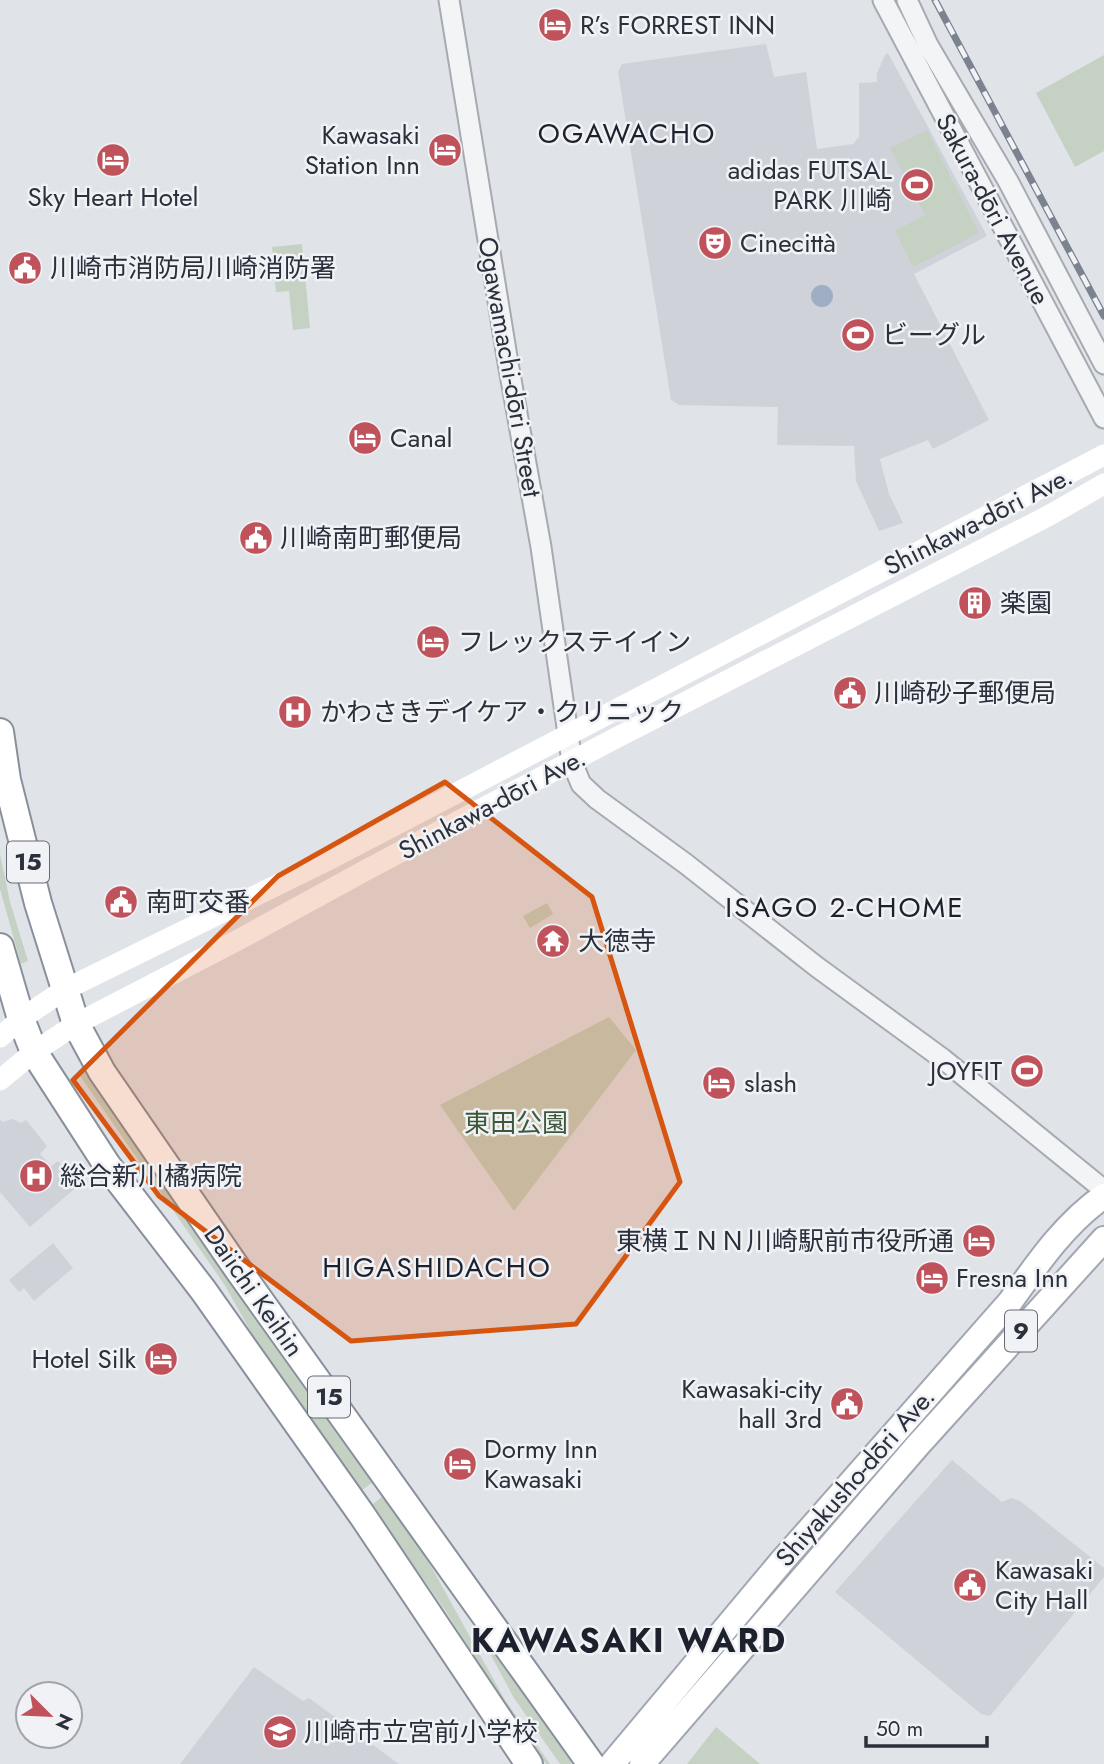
<svg xmlns="http://www.w3.org/2000/svg" width="1104" height="1764" font-family="Jost,'Noto Sans JP',sans-serif">
<style>
.built{fill:#cfd2d9}
.green{fill:#c5d1c2}
.water{fill:#9faec4}
.lines{fill:none;stroke-linecap:round;stroke-linejoin:round}
.tertiary-casing{stroke:#a6aab1;stroke-width:23}
.primary-casing{stroke:#a1a7b2;stroke-width:28}
.trunk-casing{stroke:#89909d;stroke-width:30}
.tertiary{stroke:#f3f4f6;stroke-width:19}
.secondary{stroke:#fff;stroke-width:21}
.primary{stroke:#fff;stroke-width:24}
.trunk{stroke:#fff;stroke-width:26}
.rail-casing{stroke:#7b8290;stroke-width:7}
.rail{stroke:#f0f2f5;stroke-width:4.5;stroke-dasharray:13;stroke-linecap:butt}
.marked{fill:#d55511;fill-opacity:0.2;stroke:#d55511;stroke-width:5;stroke-linejoin:round}
.labels{text-anchor:middle;stroke-width:5;stroke-linejoin:round;paint-order:stroke}
.shield{fill:#f0f2f5;stroke:#666a74;stroke-width:2}
.shield-label{font-size:24px;font-weight:bold;fill:#2b303d}
.poi-label{font-size:26px;fill:#2b303d;stroke:#f0f2f5;text-anchor:start}
.street-label{font-size:26px;fill:#2b303d;stroke:#f0f2f5}
.park-label{font-size:26px;fill:#3d5839;stroke:#f0f2f5}
.neighbourhood-label{font-size:28px;letter-spacing:2px;fill:#1d212e;stroke:#f0f2f5}
.district-label{font-size:33px;font-weight:bold;letter-spacing:2px;fill:#1d212e;stroke:#f0f2f5}
</style>
<rect width="100%" height="100%" fill="#e0e3e8"/>
<path class="built" d="M766 44 774 77 806 72 817 149 853 144 859 137V83L877 82V73L885 55 888 53 987 236 914 274 989 420 933 449 928 440 880 459 889 494 903 523 879 531 856 481 854 446 777 445 778 407 679 405 671 400 618 72 622 64Z
M0 1119 2 1122 13 1119 21 1123 26 1120 47 1146 40 1154 51 1166 58 1161 79 1185 30 1227 0 1192Z
M53 1243 73 1268 34 1301 24 1288 19 1292 9 1280Z
M952 1460 1002 1502 1011 1498 1020 1501 1104 1568V1577L990 1716 981 1714 835 1592Z
M254 1667 303 1701 309 1698 399 1764H180Z"/>
<path class="green" d="M1104 55V151L1075 167 1036 93Z
M927 130 979 233 913 267 895 231 925 215 890 148Z
M302 244 310 328 293 330 289 291 276 292 272 247Z
M0 854 10 902 28 961 21 964 0 889Z
M547 903 553 914 530 928 523 916Z
M609 1017 636 1050 514 1211 440 1105Z
M84 1069 106 1103 373 1482 362 1490 259 1346 224 1284 78 1073Z
M383 1496 418 1543 505 1700 550 1764H546L506 1707 447 1613 372 1505Z
M473 1622 571 1760V1764H560L514 1698Z
M716 1727 760 1764H687Z"/>
<path class="water" d="M811 296a11 11 0 1 1 22 0a11 11 0 1 1-22 0Z"/>
<g class="lines">
<g class="tertiary-casing">
<path id="tertiary" d="M449 0 508 363 541 547 572 762 581 784 597 799 686 864 817 967 943 1059 1104 1190
M883 0 1104 418
M907 0 928 45 1008 181 1104 364"/>
</g>
<g class="primary-casing">
<path id="primary" d="M612 1764 782 1561 1010 1302C1037 1264 1065 1223 1104 1196
M642 1764 918 1445 1104 1239"/>
</g>
<g class="trunk-casing">
<path id="trunk" d="M0 732 7 780 38 903 76 1024 102 1072 239 1271 591 1764
M0 947 21 1019 34 1052 107 1165 203 1290 362 1515 529 1764"/>
</g>
<use href="#tertiary" class="tertiary"/>
<path class="secondary" d="M0 1037 21 1019 64 990 332 858 1104 455
M0 1080 34 1052 76 1024 238 940 368 869 612 740 1048 516 1104 484"/>
<use href="#primary" class="primary"/>
<use href="#trunk" class="trunk"/>
<g class="rail-casing">
<path id="rail" d="M935 0 1104 316"/>
</g>
<use href="#rail" class="rail"/>
</g>
<path class="marked" d="M445 782 592 897 680 1182 576 1324 351 1341 159 1196 73 1080 278 876Z"/>
<defs>
<g id="hotel-disc" transform="scale(1.75)"><circle r="9.5" fill="#c0525b" stroke="#f0f2f5"/><path d="M-6-4.5h1.5V1H6V5H4.5V3h-9V5H-6ZM-4 0a1.8 1.8 0 1 1 3.6 0ZM.5 0V-2.5h3Q6-2.5 6 0Z" fill="#fff"/></g>
<g id="stadium-disc" transform="scale(1.75)"><circle r="9.5" fill="#c0525b" stroke="#f0f2f5"/><path d="M0-5a6.5 5 0 1 0 0 10a6.5 5 0 1 0 0-10ZM-3.5-1.8h7v3.6h-7Z" fill="#fff"/></g>
<g id="theatre-disc" transform="scale(1.75)"><circle r="9.5" fill="#c0525b" stroke="#f0f2f5"/><path d="M-5-5.5Q0-4 5-5.5V0Q5 5 0 6Q-5 5-5 0ZM-3.3-2.5H-1v1.5H-3.3ZM1-2.5H3.3v1.5H1ZM-2.8 1Q0 5.5 2.8 1Z" fill="#fff"/></g>
<g id="civic-disc" transform="scale(1.75)"><circle r="9.5" fill="#c0525b" stroke="#f0f2f5"/><path d="M-.6-6.5H3V-4.5H.6V-3L4-1V1h2V6H-6V1h2V-1L-.6-3ZM-1.2 2.5V6h2.4V2.5Z" fill="#fff"/></g>
<g id="building-disc" transform="scale(1.75)"><circle r="9.5" fill="#c0525b" stroke="#f0f2f5"/><path d="M-4-6H4V6H1V3H-1V6H-4ZM-2.5-4.3h1.7v1.8h-1.7ZM.8-4.3h1.7v1.8H.8ZM-2.5-1h1.7V.8h-1.7ZM.8-1h1.7V.8H.8Z" fill="#fff"/></g>
<g id="hospital-disc" transform="scale(1.75)"><circle r="9.5" fill="#c0525b" stroke="#f0f2f5"/><path d="M-5-5h3v3.5h4V-5h3V5h-3V1.5h-4V5h-3Z" fill="#fff"/></g>
<g id="temple-disc" transform="scale(1.75)"><circle r="9.5" fill="#c0525b" stroke="#f0f2f5"/><path d="M0-6L5-2H3V0L6.5 2.5H4V6H1.5V3h-3V6H-4V2.5H-6.5L-3 0V-2H-5Z" fill="#fff"/></g>
<g id="school-disc" transform="scale(1.75)"><circle r="9.5" fill="#c0525b" stroke="#f0f2f5"/><path d="M0-5L7-2L0 1L-7-2ZM-4 1L0 2.5L4 1V4Q0 6-4 4Z" fill="#fff"/></g>
</defs>
<g fill-rule="evenodd">
<use href="#hotel-disc" x="555" y="25"/>
<use href="#hotel-disc" x="445" y="150"/>
<use href="#hotel-disc" x="113" y="160"/>
<use href="#stadium-disc" x="917" y="185"/>
<use href="#theatre-disc" x="715" y="243"/>
<use href="#civic-disc" x="25" y="268"/>
<use href="#stadium-disc" x="858" y="335"/>
<use href="#hotel-disc" x="365" y="438"/>
<use href="#civic-disc" x="256" y="538"/>
<use href="#building-disc" x="975" y="603"/>
<use href="#hotel-disc" x="433" y="642"/>
<use href="#civic-disc" x="850" y="693"/>
<use href="#hospital-disc" x="295" y="712"/>
<use href="#civic-disc" x="121" y="902"/>
<use href="#temple-disc" x="553" y="941"/>
<use href="#stadium-disc" x="1027" y="1071"/>
<use href="#hotel-disc" x="719" y="1083"/>
<use href="#hospital-disc" x="36" y="1176"/>
<use href="#hotel-disc" x="979" y="1241"/>
<use href="#hotel-disc" x="932" y="1278"/>
<use href="#hotel-disc" x="161" y="1359"/>
<use href="#civic-disc" x="847" y="1404"/>
<use href="#hotel-disc" x="460" y="1464"/>
<use href="#civic-disc" x="970" y="1585"/>
<use href="#school-disc" x="280" y="1732"/>
</g>
<g class="labels">
<g class="shield">
<rect x="7" y="841.5" width="42" height="41" rx="5"/>
<rect x="1005" y="1310.5" width="32" height="41" rx="5"/>
<rect x="308" y="1376.5" width="42" height="41" rx="5"/>
</g>
<g class="shield-label">
<text x="28" y="870">15</text>
<text x="1021" y="1339">9</text>
<text x="329" y="1405">15</text>
</g>
<g class="poi-label">
<text x="580" y="34">R’s FORREST INN</text>
<text x="420" y="144" text-anchor="end">Kawasaki<tspan x="420" dy="30">Station Inn</tspan></text>
<text x="892" y="179" text-anchor="end">adidas FUTSAL<tspan x="892" dy="30">PARK 川崎</tspan></text>
<text x="113" y="206" text-anchor="middle">Sky Heart Hotel</text>
<text x="740" y="252">Cinecittà</text>
<text x="50" y="277">川崎市消防局川崎消防署</text>
<text x="882" y="344">ビーグル</text>
<text x="390" y="447">Canal</text>
<text x="280" y="547">川崎南町郵便局</text>
<text x="1000" y="612">楽園</text>
<text x="458" y="651">フレックステイイン</text>
<text x="874" y="702">川崎砂子郵便局</text>
<text x="320" y="721">かわさきデイケア・クリニック</text>
<text x="146" y="911">南町交番</text>
<text x="578" y="950">大徳寺</text>
<text x="1002" y="1080" text-anchor="end">JOYFIT</text>
<text x="744" y="1092">slash</text>
<text x="60" y="1185">総合新川橘病院</text>
<text x="954" y="1250" text-anchor="end">東横ＩＮＮ川崎駅前市役所通</text>
<text x="956" y="1287">Fresna Inn</text>
<text x="136" y="1368" text-anchor="end">Hotel Silk</text>
<text x="822" y="1398" text-anchor="end">Kawasaki-city<tspan x="822" dy="30">hall 3rd</tspan></text>
<text x="484" y="1458">Dormy Inn<tspan x="484" dy="30">Kawasaki</tspan></text>
<text x="995" y="1579">Kawasaki<tspan x="995" dy="30">City Hall</tspan></text>
<text x="304" y="1741">川崎市立宮前小学校</text>
</g>
<g class="street-label">
<text transform="translate(993 209) rotate(62)" y="9">Sakura-dōri Avenue</text>
<text transform="translate(510 367) rotate(80)" y="9">Ogawamachi-dōri Street</text>
<text transform="translate(978 521) rotate(-27)" y="9">Shinkawa-dōri Ave.</text>
<text transform="translate(492 804) rotate(-28)" y="9">Shinkawa-dōri Ave.</text>
<text transform="translate(254 1291) rotate(55)" y="9">Daiichi Keihin</text>
<text transform="translate(855 1477) rotate(-49)" y="9">Shiyakusho-dōri Ave.</text>
</g>
<g class="park-label">
<text x="516" y="1132">東田公園</text>
</g>
<g class="neighbourhood-label">
<text x="627" y="143">OGAWACHO</text>
<text x="845" y="917">ISAGO 2-CHOME</text>
<text x="437" y="1277">HIGASHIDACHO</text>
</g>
<g class="district-label">
<text x="629" y="1652">KAWASAKI WARD</text>
</g>
</g>
<g transform="translate(49 1715) rotate(114)"><circle r="33" fill="#f0f2f5" stroke="#a1a4ab" stroke-width="2"/>
<path d="M0-5L12 26L0 18L-12 26Z" fill="#c0525b"/>
<text y="-10" font-size="19" font-weight="bold" text-anchor="middle" fill="#2b303d">N</text>
</g>
<path d="M866 1736v10h121v-10" fill="none" stroke="#2b303d" stroke-width="3.5"/>
<text x="876" y="1736" font-size="21" fill="#2b303d" stroke="#f0f2f5" stroke-width="5" paint-order="stroke">50 m</text>
</svg>
